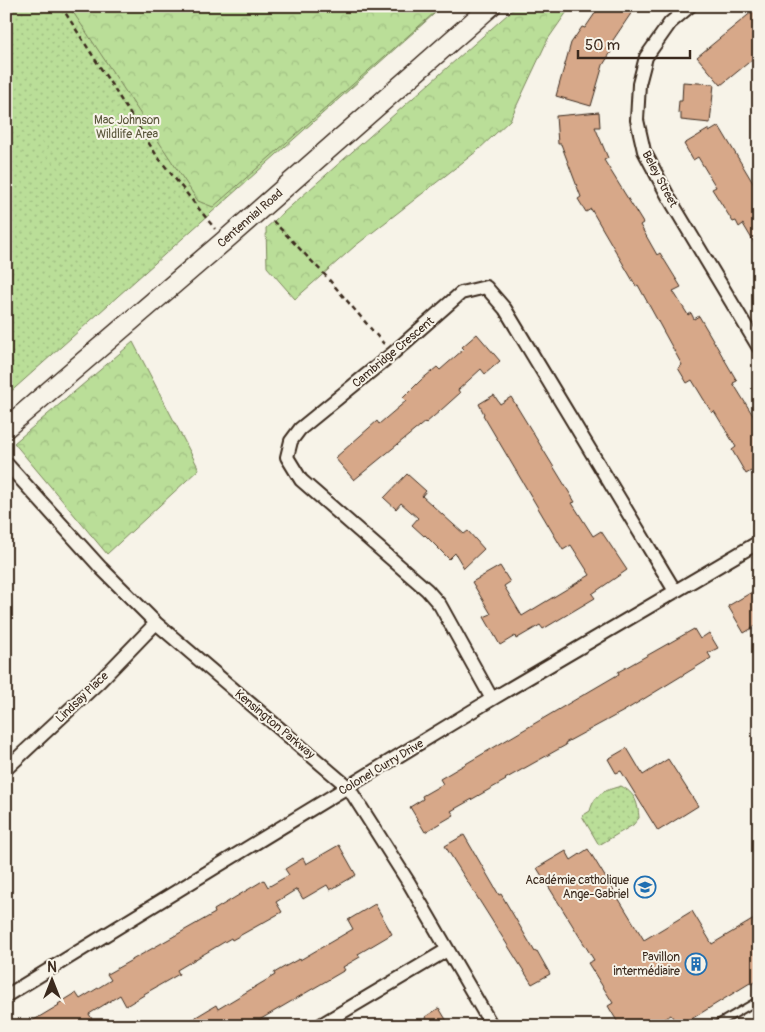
<svg xmlns="http://www.w3.org/2000/svg" width="765" height="1032" font-family="Pangolin,sans-serif">
<style>
.green{fill:url(#green-dots);stroke:#7a845b}
.forest{fill:url(#forest-crowns);stroke:#7a845b}
.building{fill:#d7a889;stroke:#3b2a1e}
.lines{fill:none;stroke-linecap:round;stroke-linejoin:round}
.service-casing{stroke:#3b2a1e;stroke-width:10}
.minor-casing{stroke:#3b2a1e;stroke-width:16}
.secondary-casing{stroke:#3b2a1e;stroke-width:22}
.path{stroke:#3b2a1e;stroke-width:2.5;stroke-dasharray:5 4;stroke-linecap:butt}
.service{stroke:#f7f3e8;stroke-width:6}
.minor{stroke:#f7f3e8;stroke-width:12}
.secondary{stroke:#f7f3e8;stroke-width:19}
.labels{text-anchor:middle;stroke-width:4;stroke-linejoin:round;paint-order:stroke}
.park-label{font-size:12px;fill:#5b573c;stroke:#f7f3e8}
.street-label{font-size:12px;fill:#3b2a1e;stroke:#f7f3e8}
.poi-label{font-size:12px;fill:#3b2a1e;stroke:#f7f3e8;text-anchor:end}
</style>
<defs>
<pattern id="green-dots" width="8" height="8" patternUnits="userSpaceOnUse" patternTransform="scale(1.25)"><rect width="8" height="8" fill="#bade98"/><path d="M2 2h.1M6 6h.1" fill="none" stroke="#a1bf83" stroke-width="1.8" stroke-linecap="round"/></pattern>
<pattern id="forest-crowns" width="20" height="18" patternUnits="userSpaceOnUse" patternTransform="scale(1.25)"><rect width="20" height="18" fill="#bade98"/><path d="M2 6a3 3 0 1 1 6 0M12 15a3 3 0 1 1 6 0" fill="none" stroke="#a1bf83"/></pattern>
</defs>
<rect width="100%" height="100%" fill="#f7f3e8"/>
<filter id="ink" filterUnits="userSpaceOnUse"><feTurbulence type="fractalNoise" baseFrequency=".02" numOctaves="2"/><feDisplacementMap in="SourceGraphic" scale="10" xChannelSelector="R" yChannelSelector="G"/><feConvolveMatrix kernelMatrix="1 2 1 2 8 2 1 2 1" color-interpolation-filters="sRGB"/></filter>
<g filter="url(#ink)">
<path class="green" d="M6 6H443L6 396Z
M621 786C635 793 638 803 639 818L633 825 599 845 582 816 590 811C595 793 604 791 621 786Z"/>
<path class="forest" d="M69 6H442L213 207 198 201Z
M517 6H571L548 39 510 120 477 151 355 246 295 299 267 267 266 228Z
M133 342 199 469 107 554 14 443Z"/>
<path class="building" d="M600 6H636L607 49 611 52 603 65 591 106 556 96 571 43 582 27 585 28Z
M759 6V54L721 85 697 57Z
M683 82 714 84 710 123 681 120V113H678L679 101H682Z
M599 112 600 127H595L608 158 604 160 643 223 640 225 657 255 660 253 681 287 673 291 688 315 691 313 694 319 699 316 737 381 733 383 754 417 759 414V484L751 471 746 474 732 450 736 447 714 411 712 413 692 380 687 383 678 368 682 365 638 285 636 286 591 209 586 212 578 199 581 197 561 144H558L556 116Z
M719 126 759 193V251L743 224 739 227 736 221 733 222 712 189 716 187 698 157 693 160 684 144 709 129V132Z
M477 334 500 361 485 374 481 369 458 390 460 393 440 411 426 423 425 422 354 480 335 458 377 421 379 424 406 401 403 398 421 380 437 367 440 370 464 349 462 347Z
M494 395 500 404 511 397 575 502 572 503 593 536 601 531 627 570 592 594 595 598 543 629 540 625 516 639 515 636 500 645 484 617 491 614 472 582 500 566 510 582 504 586 522 616 590 575 571 545 563 550 483 415 484 414 479 404Z
M407 474 426 491 422 496 464 534 468 531 484 549 464 568 455 553 449 559 425 535 424 536 412 525 418 518 401 503 396 509 384 498Z
M759 588V624L744 633 728 606Z
M694 629 700 639 709 633 718 648 708 653 711 658 624 711 565 743 566 745 505 779 506 780 451 811 454 815 425 832 410 807 423 799 422 796 443 784 440 779 619 674 618 672Z
M627 748 643 775 668 759 698 806 658 831 621 771 616 773 608 759Z
M464 835 499 895 501 894 535 952 537 951 550 974 532 984 445 846Z
M339 845 356 875 330 890 327 885 303 899 297 889 276 902 282 912 232 940 231 938 177 970 179 974 144 994V995L126 1006 120 995 89 1014 96 1026H24L59 1005 58 1004 76 993 80 999 111 980 107 974 215 913 214 910 264 880 268 887 289 875 285 869 303 858 306 864Z
M588 849 644 940 692 911 712 944 759 916V980L751 984 750 983 680 1026H678L671 1015 653 1026H620L608 1006 613 1003 588 963 594 960 537 868 566 851 571 860Z
M375 904 392 934 358 954 360 957 343 967 345 970 249 1026H181L216 1005 218 1009 275 975 274 973 286 966 299 959 300 960 353 929 348 920Z
M439 1008 450 1026H431L425 1017Z"/>
<g class="lines">
<g class="service-casing">
<path id="service" d="M714 1026 759 1000"/>
</g>
<g class="minor-casing">
<path id="minor" d="M690 6 670 23 646 57 639 84 637 120 644 151 669 198 759 348
M6 463 101 568 156 623 348 787 409 883 492 1026
M492 699 440 605 427 590 301 480 287 457 291 441 300 429 392 354 461 293 486 287 505 309 675 591
M6 769 99 682 156 623
M6 996 216 867 492 699 759 542
M319 1026 447 950"/>
</g>
<g class="secondary-casing">
<path id="secondary" d="M6 428 224 241 491 6"/>
</g>
<path class="path" d="M61 6 157 156 215 229
M273 221 325 275 384 344"/>
<use href="#service" class="service"/>
<use href="#minor" class="minor"/>
<use href="#secondary" class="secondary"/>
</g>
</g>
<defs>
<g id="school-ring" transform="scale(1.125)"><circle r="9.5" fill="#f7f3e8" stroke="#1f6fb2" stroke-width="1.5"/><path d="M0-5L7-2L0 1L-7-2ZM-4 1L0 2.5L4 1V4Q0 6-4 4Z" fill="#1f6fb2"/></g>
<g id="building-ring" transform="scale(1.125)"><circle r="9.5" fill="#f7f3e8" stroke="#1f6fb2" stroke-width="1.5"/><path d="M-4-6H4V6H1V3H-1V6H-4ZM-2.5-4.3h1.7v1.8h-1.7ZM.8-4.3h1.7v1.8H.8ZM-2.5-1h1.7V.8h-1.7ZM.8-1h1.7V.8H.8Z" fill="#1f6fb2"/></g>
</defs>
<g fill-rule="evenodd">
<use href="#school-ring" x="645" y="887"/>
<use href="#building-ring" x="696" y="964"/>
</g>
<g class="labels">
<g class="park-label">
<text x="127" y="124">Mac Johnson<tspan x="127" dy="14">Wildlife Area</tspan></text>
</g>
<g class="street-label">
<text transform="translate(660 179) rotate(62)" y="4">Beley Street</text>
<text transform="translate(250 218) rotate(-41)" y="4">Centennial Road</text>
<text transform="translate(393 352) rotate(-40)" y="4">Cambridge Crescent</text>
<text transform="translate(82 697) rotate(-44)" y="4">Lindsay Place</text>
<text transform="translate(275 724) rotate(40)" y="4">Kensington Parkway</text>
<text transform="translate(381 767) rotate(-31)" y="4">Colonel Curry Drive</text>
</g>
<g class="poi-label">
<text x="629" y="884">Académie catholique<tspan x="629" dy="14">Ange-Gabriel</tspan></text>
<text x="680" y="961">Pavillon<tspan x="680" dy="14">intermédiaire</tspan></text>
</g>
</g>
<rect width="765" height="1032" fill="none" stroke="#f7f3e8" stroke-width="25"/>
<rect x="12" y="12" width="740" height="1007" fill="none" stroke="#3b2a1e" stroke-width="2" filter="url(#ink)"/>
<g transform="translate(52 980)" stroke="#f7f3e8" stroke-width="4" paint-order="stroke">
<path d="M0-4L9 19L0 12L-9 19Z" fill="#3b2a1e"/>
<text y="-8" font-size="14" font-weight="bold" text-anchor="middle" fill="#3b2a1e">N</text>
</g>
<path d="M578 50v8h112v-8" fill="none" stroke="#3b2a1e" stroke-width="2.5"/>
<text x="585" y="50" font-size="15" fill="#3b2a1e" stroke="#f7f3e8" stroke-width="4" paint-order="stroke">50 m</text>
</svg>
